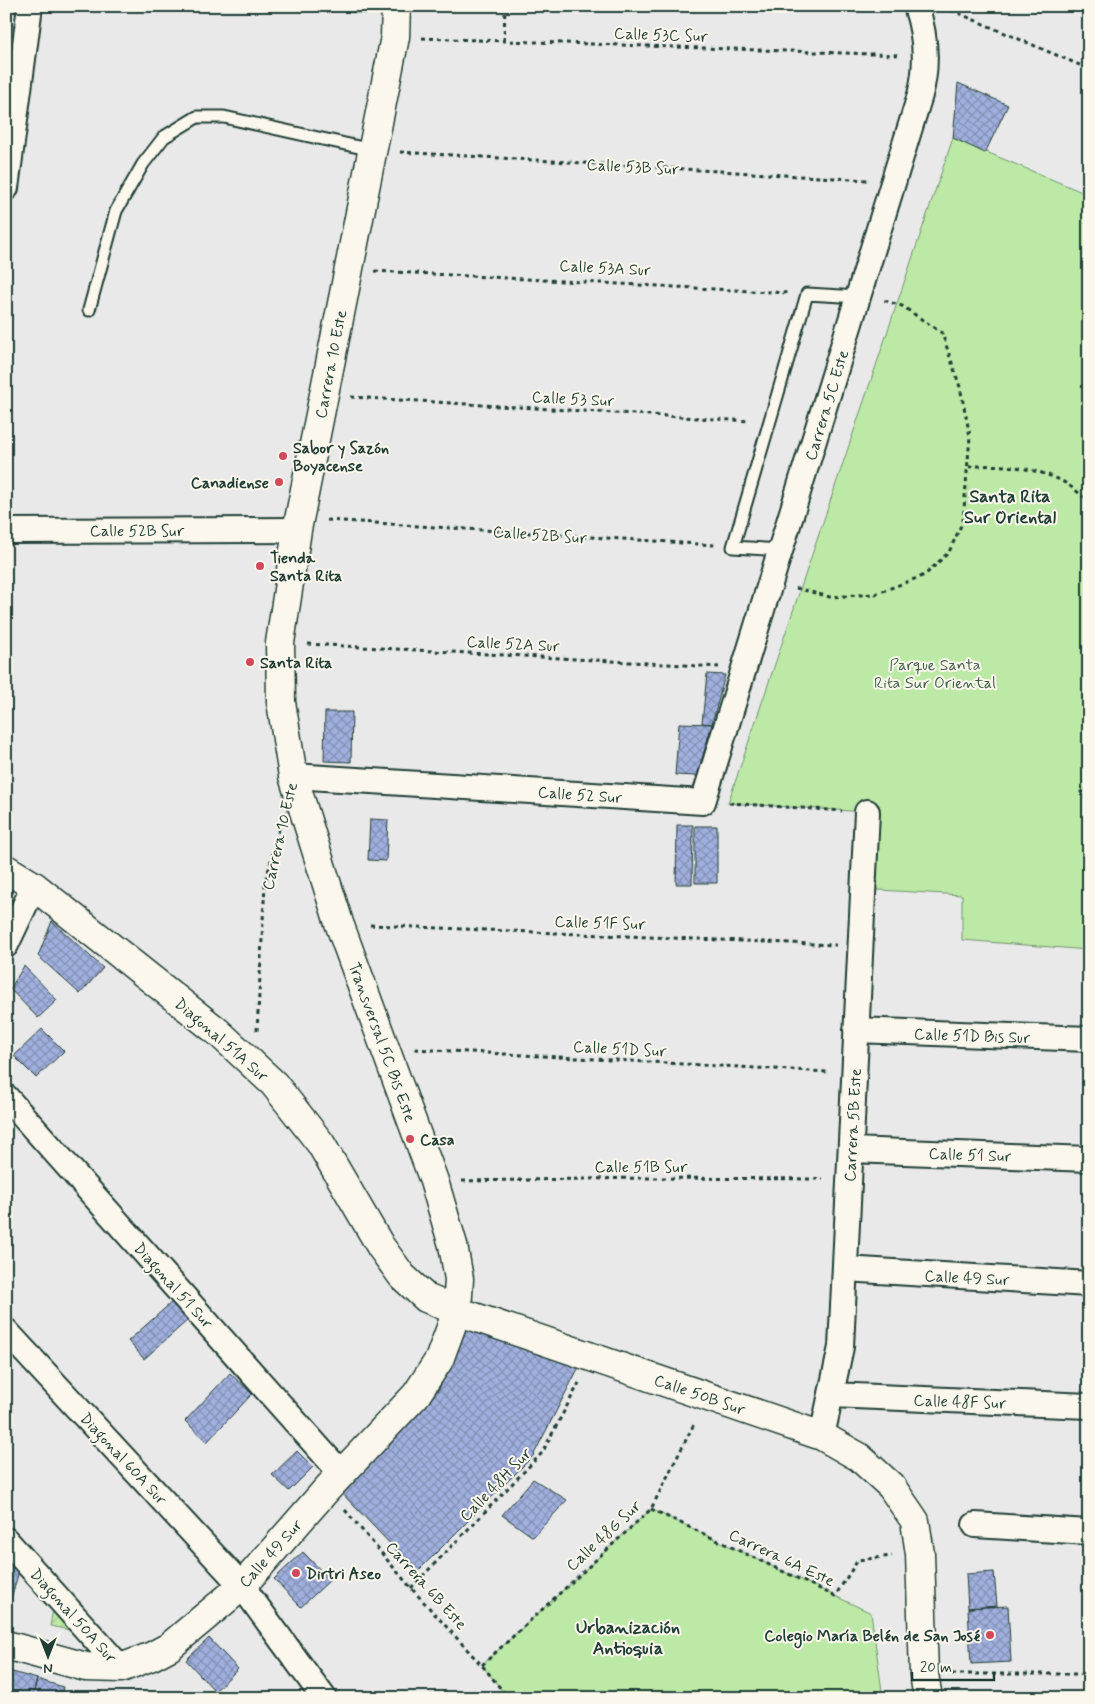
<svg xmlns="http://www.w3.org/2000/svg" width="1095" height="1704" font-family="Mynerve,sans-serif">
<style>
.park{fill:#bde9a6;stroke:#6e936d}
.garden{fill:url(#garden-furrows);stroke:#6e936d}
.building{fill:url(#building-cross-hatch);stroke:#1f3d34}
.lines{fill:none;stroke-linecap:round;stroke-linejoin:round}
.service-casing{stroke:#1f3d34;stroke-width:15}
.minor-casing{stroke:#1f3d34;stroke-width:28}
.tertiary-casing{stroke:#1f3d34;stroke-width:31}
.path{stroke:#1f3d34;stroke-width:3;stroke-dasharray:4 4;stroke-linecap:butt}
.service{stroke:#fbf7ec;stroke-width:11}
.minor{stroke:#fbf7ec;stroke-width:24}
.tertiary{stroke:#fbf7ec;stroke-width:28}
.poi-dot{fill:#d1495b;stroke:#fbf7ec;stroke-width:2}
.labels{text-anchor:middle;stroke-width:4;stroke-linejoin:round;paint-order:stroke}
.street-label{font-size:16px;fill:#1f3d34;stroke:#fbf7ec}
.poi-label{font-size:16px;font-weight:bold;fill:#1f3d34;stroke:#fbf7ec;text-anchor:start}
.park-label{font-size:16px;fill:#3f5f4b;stroke:#fbf7ec}
.neighbourhood-label{font-size:18px;font-weight:bold;fill:#1f3d34;stroke:#fbf7ec}
</style>
<defs>
<pattern id="garden-furrows" width="10" height="10" patternUnits="userSpaceOnUse" patternTransform="scale(1.25)"><rect width="10" height="10" fill="#bde9a6"/><path d="M-1 1l2-2M0 10L10 0M9 11l2-2" fill="none" stroke="#a2c990"/></pattern>
<pattern id="building-cross-hatch" width="8" height="8" patternUnits="userSpaceOnUse" patternTransform="scale(1.25)"><rect width="8" height="8" fill="#a1afde"/><path d="M0 0l8 8M0 8l8-8" fill="none" stroke="#8390b5"/></pattern>
</defs>
<rect width="100%" height="100%" fill="#e9e9e9"/>
<filter id="ink" filterUnits="userSpaceOnUse"><feTurbulence type="fractalNoise" baseFrequency=".02" numOctaves="2"/><feDisplacementMap in="SourceGraphic" scale="10" xChannelSelector="R" yChannelSelector="G"/><feConvolveMatrix kernelMatrix="1 2 1 2 8 2 1 2 1" color-interpolation-filters="sRGB"/></filter>
<g filter="url(#ink)">
<path class="park" d="M953 138 1089 195V787L1081 792 1089 803V950L962 940V895L863 889 867 812 728 803Z
M651 1509 871 1613 883 1698H508L482 1665Z"/>
<path class="garden" d="M55 1598 88 1634 50 1626Z"/>
<path class="building" d="M350 6H369L368 14 349 12Z
M958 83 1008 105 985 153 953 138Z
M707 674 725 675 712 724 702 723Z
M325 712H352L351 762 324 761Z
M679 723 712 724 697 776 675 775Z
M370 819 388 820 386 861 368 860Z
M677 825H693L692 884H676Z
M695 826H717V883H695Z
M52 921 103 968 80 994 38 956Z
M24 966 57 1000 38 1018 10 989Z
M42 1029 64 1051 36 1078 14 1056Z
M172 1302 188 1320 144 1359 128 1341Z
M468 1323 582 1361 533 1456 417 1572 336 1487 439 1389Z
M230 1373 252 1394 207 1442 185 1421Z
M297 1451 313 1467 289 1491 272 1475Z
M533 1479 567 1500 533 1537 502 1515Z
M303 1552 330 1580 301 1607 274 1579Z
M6 1559 19 1571 6 1617Z
M994 1572 997 1606 968 1608 966 1574Z
M1008 1606 1011 1662 971 1664 968 1608Z
M209 1638 238 1669 215 1691 186 1660Z
M9 1671 37 1679 32 1698H6Z
M37 1679 63 1687 61 1698H32Z"/>
<g class="lines">
<g class="service-casing">
<path id="service" d="M89 310 116 211 143 164 164 137 197 117H224L372 150
M781 550 733 547 807 294 859 297"/>
</g>
<g class="minor-casing">
<path id="minor" d="M6 188 30 6
M6 531 297 530
M293 776 703 802 920 95C928 65 926 36 916 6
M6 945 34 886
M856 1030 1089 1039
M6 1097 341 1473
M851 1150 1089 1159
M845 1269 1089 1284
M6 1331 242 1586 324 1698
M831 1395 1089 1406
M822 1436 841 1347 867 812
M975 1525 1089 1532
M6 1540 121 1668"/>
</g>
<g class="tertiary-casing">
<path id="tertiary" d="M6 869 34 886 218 1032 274 1084 321 1144 381 1247 402 1276 426 1298 457 1311 822 1436 859 1457 891 1486 915 1521 920 1554 924 1674 928 1698
M6 1645 86 1667 121 1668 152 1656 169 1647 242 1586 327 1489 416 1395 439 1360 457 1311 459 1279 453 1245 434 1181 339 923 293 776 281 702 280 643 297 530 395 37 396 6"/>
</g>
<path class="path" d="M944 7 1089 69
M422 38 900 55
M504 41 505 6
M400 152 868 180
M375 271 789 293
M351 397 749 421
M969 467C999 463 1032 467 1060 480 1070 485 1080 494 1089 501
M327 520 715 545
M796 588 830 597 875 594 925 575 949 552 963 521 970 436 960 387 942 333 902 306 883 300
M308 644 719 667
M1089 787 1081 792 1089 803
M729 803 842 811
M370 925 836 945
M257 1031 265 884 279 829
M415 1049 828 1072
M462 1181 644 1178 823 1179
M651 1509 835 1596 858 1560 892 1556
M345 1510 411 1588 486 1670 508 1698
M411 1588 542 1453 579 1383
M482 1665 651 1509 695 1422
M952 1674H1089"/>
<use href="#service" class="service"/>
<use href="#minor" class="minor"/>
<use href="#tertiary" class="tertiary"/>
</g>
</g>
<g class="poi-dot">
<circle cx="283" cy="456" r="5"/>
<circle cx="279" cy="482" r="5"/>
<circle cx="260" cy="566" r="5"/>
<circle cx="250" cy="662" r="5"/>
<circle cx="410" cy="1139" r="5"/>
<circle cx="296" cy="1573" r="5"/>
<circle cx="990" cy="1635" r="5"/>
</g>
<g class="labels">
<g class="street-label">
<text transform="translate(661 34) rotate(2)" y="6">Calle 53C Sur</text>
<text transform="translate(633 166) rotate(3)" y="6">Calle 53B Sur</text>
<text transform="translate(605 267) rotate(3)" y="6">Calle 53A Sur</text>
<text transform="translate(330 364) rotate(-79)" y="6">Carrera 10 Este</text>
<text transform="translate(573 398) rotate(3)" y="6">Calle 53 Sur</text>
<text transform="translate(826 405) rotate(-73)" y="6">Carrera 5C Este</text>
<text x="137" y="536">Calle 52B Sur</text>
<text transform="translate(540 534) rotate(4)" y="6">Calle 52B Sur</text>
<text transform="translate(513 643) rotate(3)" y="6">Calle 52A Sur</text>
<text transform="translate(580 794) rotate(4)" y="6">Calle 52 Sur</text>
<text transform="translate(279 836) rotate(-77)" y="6">Carrera 10 Este</text>
<text transform="translate(600 922) rotate(2)" y="6">Calle 51F Sur</text>
<text transform="translate(972 1035) rotate(2)" y="6">Calle 51D Bis Sur</text>
<text transform="translate(222 1039) rotate(41)" y="6">Diagonal 51A Sur</text>
<text transform="translate(383 1042) rotate(70)" y="6">Transversal 5C Bis Este</text>
<text transform="translate(620 1048) rotate(3)" y="6">Calle 51D Sur</text>
<text transform="translate(852 1125) rotate(-87)" y="6">Carrera 5B Este</text>
<text transform="translate(970 1154) rotate(2)" y="6">Calle 51 Sur</text>
<text x="641" y="1172">Calle 51B Sur</text>
<text transform="translate(967 1277) rotate(3)" y="6">Calle 49 Sur</text>
<text transform="translate(174 1285) rotate(48)" y="6">Diagonal 51 Sur</text>
<text transform="translate(700 1394) rotate(19)" y="6">Calle 50B Sur</text>
<text transform="translate(960 1401) rotate(2)" y="6">Calle 48F Sur</text>
<text transform="translate(124 1458) rotate(47)" y="6">Diagonal 60A Sur</text>
<text transform="translate(495 1484) rotate(-46)" y="6">Calle 48H Sur</text>
<text transform="translate(603 1535) rotate(-43)" y="6">Calle 48G Sur</text>
<text transform="translate(270 1553) rotate(-48)" y="6">Calle 49 Sur</text>
<text transform="translate(782 1557) rotate(25)" y="6">Carrera 6A Este</text>
<text transform="translate(427 1585) rotate(48)" y="6">Carrera 6B Este</text>
<text transform="translate(74 1615) rotate(48)" y="6">Diagonal 50A Sur</text>
</g>
<g class="poi-label">
<text x="293" y="453">Sabor y Sazón<tspan x="293" dy="18">Boyacense</tspan></text>
<text x="269" y="488" text-anchor="end">Canadiense</text>
<text x="270" y="563">Tienda<tspan x="270" dy="18">Santa Rita</tspan></text>
<text x="260" y="668">Santa Rita</text>
<text x="420" y="1145">Casa</text>
<text x="306" y="1579">Dirtri Aseo</text>
<text x="980" y="1641" text-anchor="end">Colegio María Belén de San José</text>
</g>
<g class="park-label">
<text x="935" y="670">Parque Santa<tspan x="935" dy="18">Rita Sur Oriental</tspan></text>
</g>
<g class="neighbourhood-label">
<text x="1010" y="502">Santa Rita<tspan x="1010" dy="21">Sur Oriental</tspan></text>
<text x="628" y="1633">Urbanización<tspan x="628" dy="21">Antioquia</tspan></text>
</g>
</g>
<rect width="1095" height="1704" fill="none" stroke="#fbf7ec" stroke-width="25"/>
<rect x="12" y="12" width="1070" height="1679" fill="none" stroke="#1f3d34" stroke-width="2" filter="url(#ink)"/>
<g transform="translate(48 1656) rotate(180)" stroke="#fbf7ec" stroke-width="4" paint-order="stroke">
<path d="M0-4L9 19L0 12L-9 19Z" fill="#1f3d34"/>
<text y="-8" font-size="14" font-weight="bold" text-anchor="middle" fill="#1f3d34">N</text>
</g>
<path d="M912 1672v8h82v-8" fill="none" stroke="#1f3d34" stroke-width="2.5"/>
<text x="920" y="1672" font-size="15" fill="#1f3d34" stroke="#fbf7ec" stroke-width="4" paint-order="stroke">20 m</text>
</svg>
